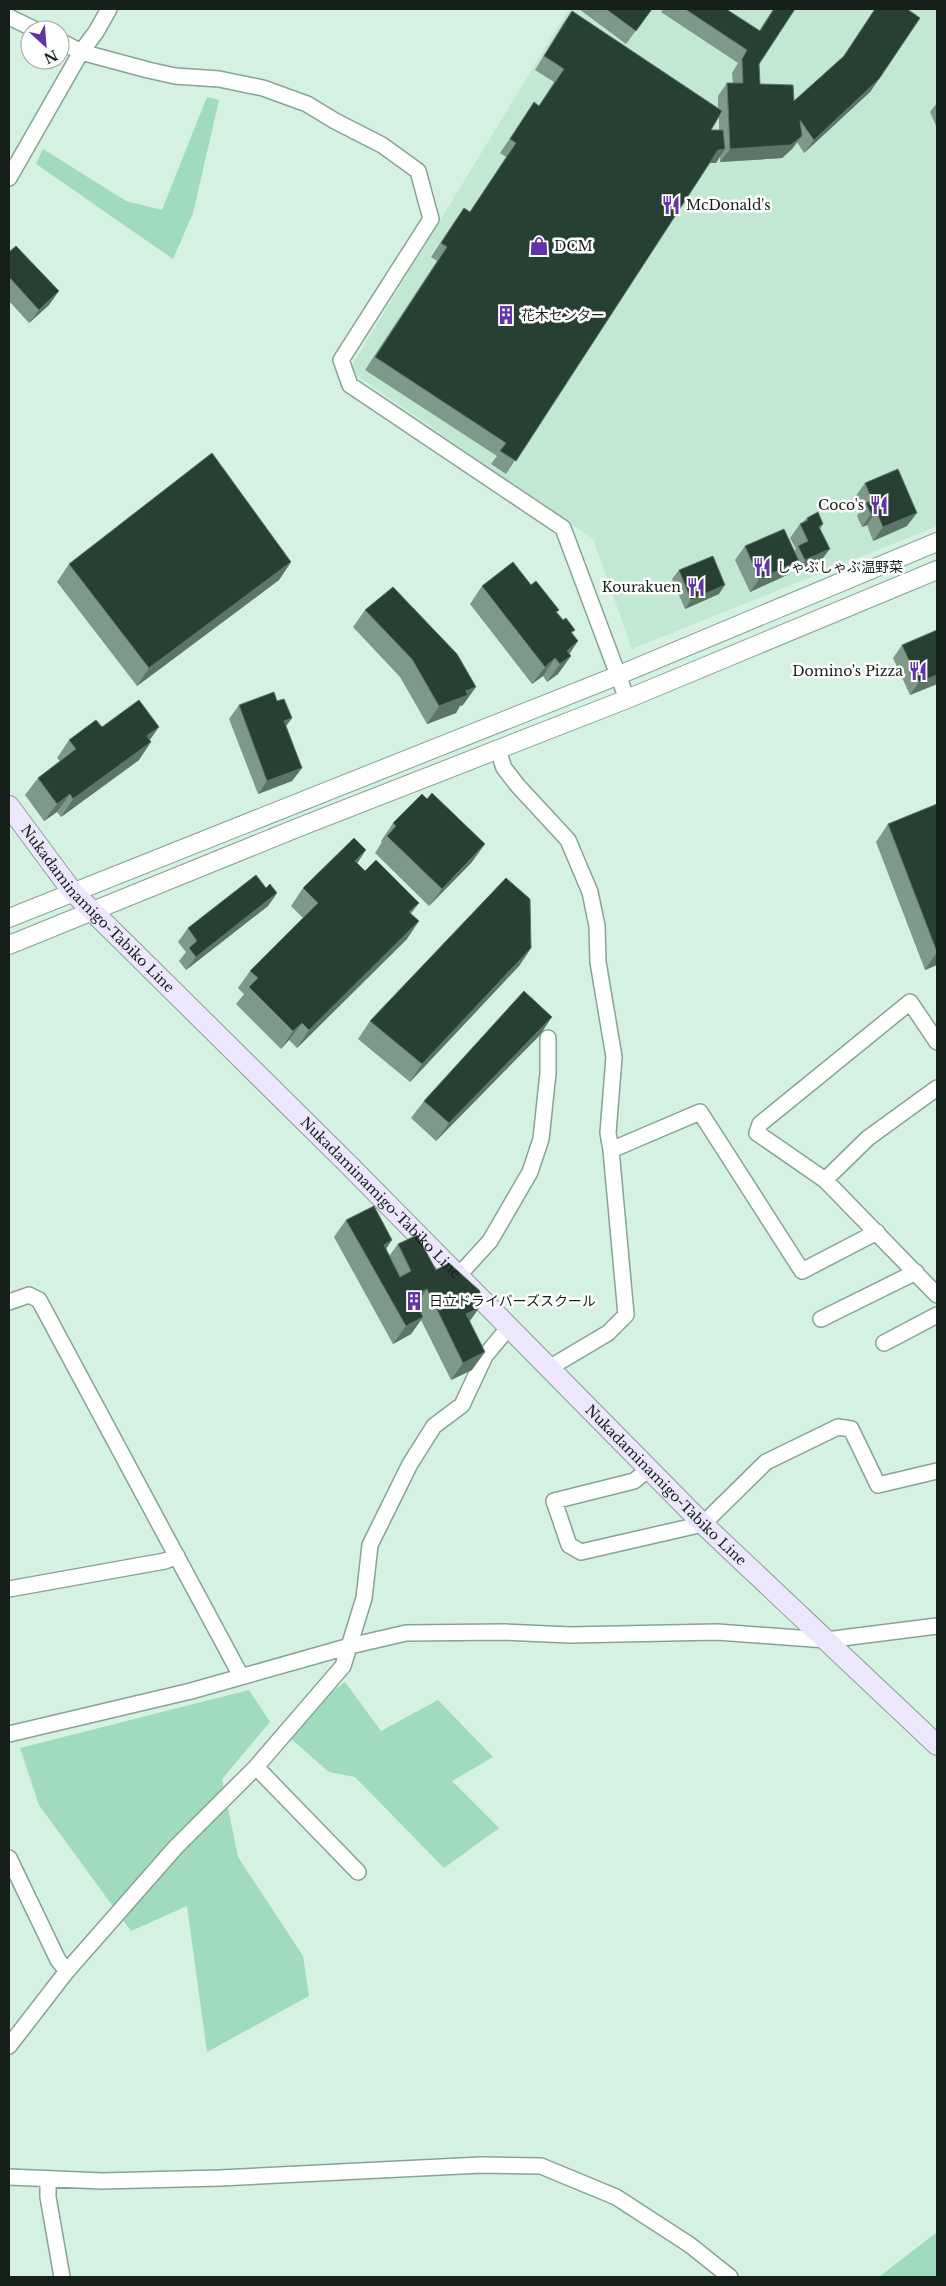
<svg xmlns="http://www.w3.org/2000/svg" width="946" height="2286" font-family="'Libre Baskerville','Noto Sans JP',serif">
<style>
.built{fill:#c2e7d3}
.green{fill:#9fdbbc}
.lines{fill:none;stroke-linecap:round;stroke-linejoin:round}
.minor-casing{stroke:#88a394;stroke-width:18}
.tertiary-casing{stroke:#88a394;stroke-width:20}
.secondary-casing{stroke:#88a394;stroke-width:22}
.minor{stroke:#fff;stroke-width:15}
.tertiary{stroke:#fff;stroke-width:18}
.secondary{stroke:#ede7fe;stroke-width:20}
.wall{fill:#7e988a;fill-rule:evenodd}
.shaded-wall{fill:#5c7568}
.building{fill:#284034;stroke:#5c7568}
.labels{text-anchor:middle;stroke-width:5;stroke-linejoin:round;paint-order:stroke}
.poi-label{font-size:14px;fill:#16201b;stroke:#fff;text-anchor:start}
.street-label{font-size:14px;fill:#16201b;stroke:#fff}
</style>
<rect width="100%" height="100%" fill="#d4f1e1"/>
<path class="built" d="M569 9H937V526L632 649 593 539 349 370Z"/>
<path class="green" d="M207 97 219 100 193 213 173 259 36 164 43 149 126 201 162 210Z
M345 1682 381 1731 438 1700 493 1757 452 1781 499 1828 444 1868 355 1777 329 1772 290 1738 327 1696Z
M249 1690 270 1722 222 1779 238 1857 303 1956 309 1996 207 2052 187 1906 131 1931 39 1805 20 1748Z
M937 2232V2277H879Z"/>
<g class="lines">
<g class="minor-casing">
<path id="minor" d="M9 17 36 30
M60 41 81 52 148 70 175 76 219 79 263 88 307 104 335 121 382 145 418 171 431 219 341 360 350 385 563 528 627 699
M9 178 81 52 96 32 109 9
M498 750 504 768 518 786 568 840 590 892 597 926 598 962 614 1057 608 1133 611 1150
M937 1042 910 1002 760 1124 757 1133 825 1180 937 1295
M825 1180 868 1138 937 1088
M458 1276 490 1241 530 1172 541 1139 548 1073V1038
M9 1302 29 1295 39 1300 241 1676
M821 1319 916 1272
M884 1343 937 1315
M549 1368 608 1333 626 1315 611 1150 700 1112 802 1271 877 1232
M649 1469 634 1481 554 1501 569 1545 581 1552 703 1524 766 1462 838 1427 851 1429 878 1485 937 1471
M9 1589 165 1561 177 1556
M9 1734 191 1691 350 1646 406 1633 505 1632 570 1635 717 1632 826 1640 937 1626
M256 1767 358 1872
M9 1858 58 1960 67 1971
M9 2046 67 1971 175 1848 256 1767 343 1666 364 1598 370 1545 410 1464 434 1426 462 1405 485 1356 509 1327
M9 2177 102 2181 220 2178 481 2165 541 2166 616 2197 690 2245 730 2277
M48 2179V2197L62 2277"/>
</g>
<g class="tertiary-casing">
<path id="tertiary" d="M9 918 619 675 937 542
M9 945 297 828 627 699 937 570"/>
</g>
<g class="secondary-casing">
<g id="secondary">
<path id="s1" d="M9 806 72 891 349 1165 703 1524 937 1745"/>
</g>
</g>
<use href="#minor" class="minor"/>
<use href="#tertiary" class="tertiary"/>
<use href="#secondary" class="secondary"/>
</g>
<path class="wall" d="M579 9H652L626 44Z
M663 9H726L759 31 773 9H795L759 64 760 84 794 101 843 57 875 9H907L879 79 870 92 804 153 797 142 792 149 782 158 720 162V156L716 163H710L506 474 491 464 497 456 365 370 437 261 431 257 454 222 464 208 470 212 506 157 500 153 534 102 539 106 554 82 535 70 563 24 572 11 718 108V96L727 83H733L732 73 738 63 661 12ZM719 117V130H711Z
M937 103V128L930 112Z
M9 252 49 305 29 323 9 301Z
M865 483 907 526 873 541 867 525 862 527 857 516 861 510 855 497Z
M807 518 823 524 820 529V562L796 574 793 569 789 574 750 592 735 560 745 546 794 551 796 549 790 538 800 524 803 522Z
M291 562 279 580 137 686 57 582 69 564Z
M679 570 719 594 685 609 672 579Z
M531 585 559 610 557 612 563 620 575 630 572 633 569 654 558 674 547 682 543 676 532 684 470 604 482 586Z
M365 610 463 705 460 706 456 713 427 724 400 677 353 627Z
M902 645 937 684 910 695 893 658Z
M277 701 292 718 286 726 302 768 292 781 258 794 229 719 239 705Z
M102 727 150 740 139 760 61 817 57 812 44 821 25 795 38 778 60 761 57 758 69 740Z
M937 804V965L925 970 876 842 888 824Z
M393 823 472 862 429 906 375 853 382 842 381 841Z
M357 863 411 913 407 939 297 1048 289 1040 281 1049 236 1004 244 994 238 988 250 971 303 918 291 906 303 888Z
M266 888 277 893 268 906 186 970 179 961 186 952 178 942 188 928Z
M531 948 519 966 410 1082 358 1039 370 1021Z
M540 1035 436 1141 411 1118 424 1101Z
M346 1220 386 1249 389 1256 398 1244 436 1270 479 1308 470 1321 472 1370 451 1380 421 1320 411 1334 393 1344 334 1237Z"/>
<path class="shaded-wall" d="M879 79 870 92 804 153 814 140Z
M802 136 792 149 782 158 720 162 730 149Z
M725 149 716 163H709L718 150Z
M59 291 49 305 29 323 39 310Z
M876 511 867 525 862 527 871 514Z
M917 513 907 526 873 541 883 527Z
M830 549 820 562 796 574 805 560Z
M799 561 789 574 750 592 759 579Z
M291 562 279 580 137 686 149 668Z
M725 585 719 594 685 609 691 600Z
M578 641 566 659 567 651Z
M571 656 558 674 547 682 560 664Z
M555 658 543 676 532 684 545 667Z
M937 675V684L910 695 919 682Z
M476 687 463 705 460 706 456 713 427 724 439 706 466 691Z
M292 718 282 731 284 721Z
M159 727 147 744V736Z
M151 742 139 760 61 817 73 799Z
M302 768 292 781 258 794 267 781Z
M70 794 57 812 44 821 57 804Z
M485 844 472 862 429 906 442 889Z
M366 850 354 868 355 861Z
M277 893 268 906 186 970 196 957Z
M419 903 406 920 409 912Z
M419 921 407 939 297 1048 309 1030Z
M531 948 519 966 410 1082 422 1064Z
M937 952V965L925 970Z
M552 1017 540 1035 436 1141 449 1123Z
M302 1023 289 1040 281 1049 293 1031Z
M392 1240 380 1258 384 1245Z
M427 1289 415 1307 413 1296Z
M479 1308 466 1326V1314Z
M423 1317 411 1334 393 1344 406 1326Z
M485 1352 472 1370 451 1380 463 1363Z"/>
<path class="building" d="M606 9H652L636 31Z
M685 9H726L760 31 774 9H795L759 64 760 84 793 85 794 101 844 56 875 9H907L920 18 879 79 814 140 800 120 802 136 791 145 730 149 727 83H743L742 59 747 50Z
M572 11 722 111 711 130H723L725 149 718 150 516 461 500 451 506 443 375 357 447 247 441 243 464 208 470 212 516 143 510 139 534 102 539 106 564 69 544 56Z
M16 246 59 291 39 310 9 277V252Z
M212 453 291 562 149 668 69 564Z
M898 469 917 513 883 527 876 511 871 514 866 503 872 500 865 483Z
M818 512 823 524 819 527 830 549 805 560 798 546 808 541 800 524 808 520 807 518Z
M784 529 799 561 759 579 745 546Z
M713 556 725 585 691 600 679 570Z
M513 562 531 585 536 581 559 610 556 612 563 620 566 618 575 630 571 632 578 641 567 651 571 656 560 664 555 658 545 667 482 586Z
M393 587 457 654 476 687 466 691 468 695 439 706 412 659 365 610Z
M937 630V675L919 682 902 645Z
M274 692 277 701 284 699 292 718 284 721 302 768 267 781 239 705Z
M139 700 159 727 147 736 151 742 73 799 70 794 57 804 38 778 76 749 69 740 96 720 102 727Z
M432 793 485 844 442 889 387 836 396 826 393 823 422 794 427 799Z
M937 804V952L888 824Z
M354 838 366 850 355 861 365 871 376 860 419 903 409 912 419 921 309 1030 302 1023 293 1031 249 987 258 978 250 971 318 903 303 888Z
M256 875 266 888 270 884 277 893 196 957 189 948 197 941 188 928Z
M506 878 530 899 531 948 422 1064 370 1021Z
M524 991 552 1017 449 1123 424 1101Z
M374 1206 392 1240 384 1245 400 1277 411 1271 398 1244 417 1235 436 1270 449 1263 480 1291 479 1308 466 1314 485 1352 463 1363 427 1289 413 1296 423 1317 406 1326 346 1220Z"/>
<defs>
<g id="restaurant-bare" transform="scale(1.5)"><path d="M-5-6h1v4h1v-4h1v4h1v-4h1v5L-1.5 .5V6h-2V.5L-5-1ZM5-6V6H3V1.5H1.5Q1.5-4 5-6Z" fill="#6234ac" stroke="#fff" stroke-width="2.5" paint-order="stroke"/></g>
<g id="shop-bare" transform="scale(1.5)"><path d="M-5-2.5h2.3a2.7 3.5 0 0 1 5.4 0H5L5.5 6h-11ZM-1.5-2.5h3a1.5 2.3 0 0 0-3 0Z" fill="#6234ac" stroke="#fff" stroke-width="2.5" paint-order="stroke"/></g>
<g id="building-bare" transform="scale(1.5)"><path d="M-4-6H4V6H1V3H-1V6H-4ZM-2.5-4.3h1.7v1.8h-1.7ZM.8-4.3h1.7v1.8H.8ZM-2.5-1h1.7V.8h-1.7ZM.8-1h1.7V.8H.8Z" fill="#6234ac" stroke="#fff" stroke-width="2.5" paint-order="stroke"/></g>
</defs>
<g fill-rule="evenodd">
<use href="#restaurant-bare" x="671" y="205"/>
<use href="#shop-bare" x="539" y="246"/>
<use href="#building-bare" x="506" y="315"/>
<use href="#restaurant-bare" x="879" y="505"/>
<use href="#restaurant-bare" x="762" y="567"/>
<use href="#restaurant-bare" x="696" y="587"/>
<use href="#restaurant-bare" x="918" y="671"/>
<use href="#building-bare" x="414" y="1301"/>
</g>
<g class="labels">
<g class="poi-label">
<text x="686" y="210">McDonald's</text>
<text x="554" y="251">DCM</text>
<text x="521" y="320">花木センター</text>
<text x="864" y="510" text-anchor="end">Coco's</text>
<text x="777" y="572">しゃぶしゃぶ温野菜</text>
<text x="681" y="592" text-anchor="end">Kourakuen</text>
<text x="903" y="676" text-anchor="end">Domino's Pizza</text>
<text x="429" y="1306">日立ドライバーズスクール</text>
</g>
<g class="street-label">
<text dy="5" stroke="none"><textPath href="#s1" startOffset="136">Nukadaminamigo-Tabiko Line</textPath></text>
<text dy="5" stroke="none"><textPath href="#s1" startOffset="541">Nukadaminamigo-Tabiko Line</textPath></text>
<text dy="5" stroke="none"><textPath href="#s1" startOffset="946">Nukadaminamigo-Tabiko Line</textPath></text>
</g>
</g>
<rect width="946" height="2286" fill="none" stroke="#16201b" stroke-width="20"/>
<g transform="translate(45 45) rotate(154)"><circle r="24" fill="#ffffff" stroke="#a2a6a4"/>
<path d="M0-4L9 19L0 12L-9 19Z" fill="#6234ac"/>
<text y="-8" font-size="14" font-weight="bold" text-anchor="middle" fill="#16201b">N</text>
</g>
</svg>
